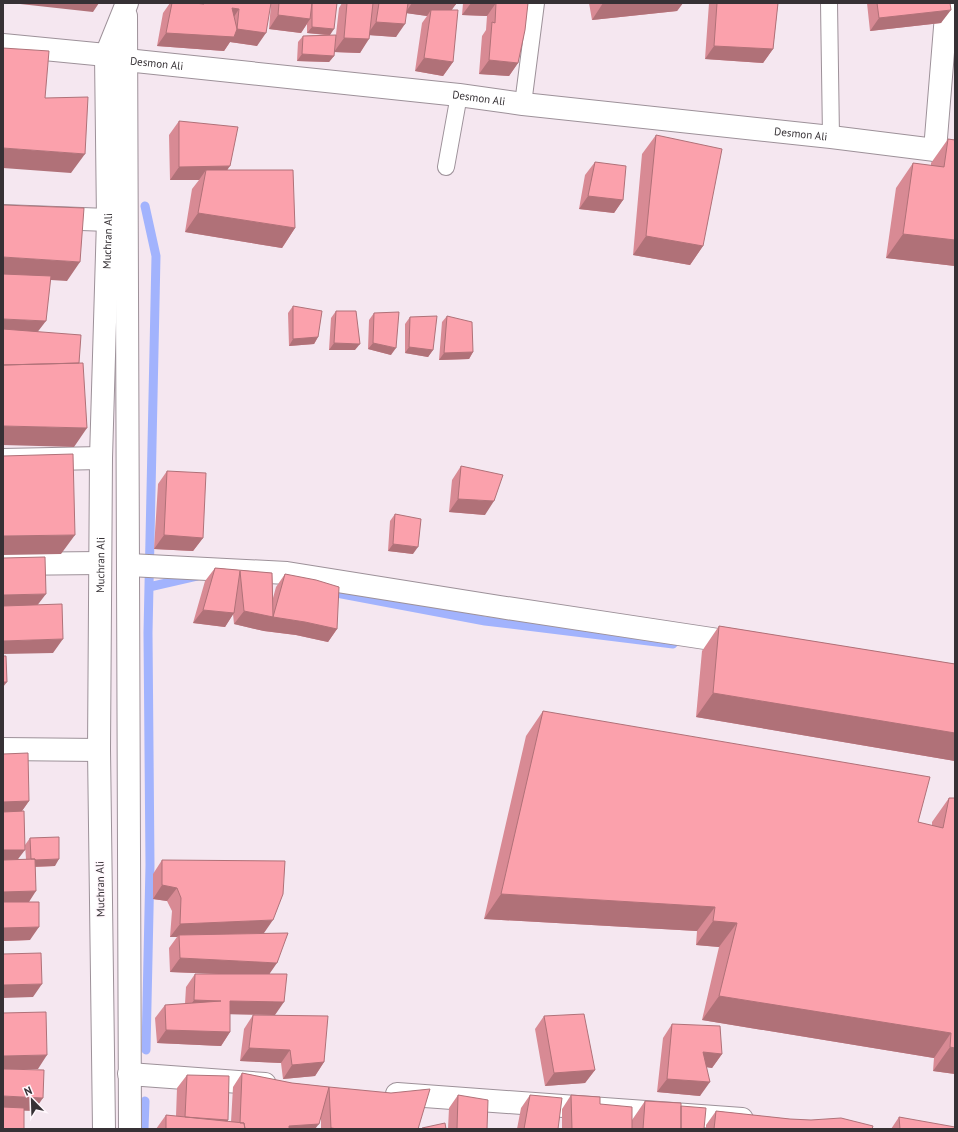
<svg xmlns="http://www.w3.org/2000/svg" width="958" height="1132" font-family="'PT Sans',sans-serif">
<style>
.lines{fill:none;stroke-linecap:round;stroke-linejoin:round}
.stream{stroke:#a2b3fd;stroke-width:9}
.lane-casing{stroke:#9d9199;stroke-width:18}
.street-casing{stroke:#9d9199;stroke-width:24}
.secondary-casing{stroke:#9d9199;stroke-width:24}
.lane{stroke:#fff;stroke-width:16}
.street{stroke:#fff;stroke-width:22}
.secondary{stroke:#fff;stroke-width:22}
.wall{fill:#d88a94}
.shaded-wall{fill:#b07178}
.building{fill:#fba1ac;stroke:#b07178;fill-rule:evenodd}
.labels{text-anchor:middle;stroke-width:3;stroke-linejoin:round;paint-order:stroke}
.street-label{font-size:11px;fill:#363135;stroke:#fff7fc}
</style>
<rect width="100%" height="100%" fill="#f5e7f0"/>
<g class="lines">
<path class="stream" d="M145 206 156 256 148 633 150 865 146 1050
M149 587 197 576
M326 591 485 621 673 644
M144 1129 145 1101"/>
<g class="lane-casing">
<path id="lane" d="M829 3 831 137
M523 104 536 3
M446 167 459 95"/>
</g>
<g class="street-casing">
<path id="street" d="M935 150 947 3
M3 216 108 220
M3 460 101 458
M3 564 100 563
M129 565 287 573 500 607 738 643
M3 749 99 750
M129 1074 265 1084
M397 1094 742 1119"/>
</g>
<g class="secondary-casing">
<g id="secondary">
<path d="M126 16 130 1129"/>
<path id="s1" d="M3 45 106 55 126 60 459 95 523 104 831 137 935 150 955 154"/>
<path id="s2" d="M104 1129 99 750 101 458 108 220 106 55 127 3"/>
</g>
</g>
<use href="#lane" class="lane"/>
<use href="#street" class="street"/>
<use href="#secondary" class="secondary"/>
</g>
<path class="wall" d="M170 3H271L257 46 230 42 224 51 157 46 163 13Z
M271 3H337L330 35 334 56 329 62 297 61 298 42 303 36 325 35 307 33V24L301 33 269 29Z
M342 3H456V4L451 10 453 62 443 76 415 71 422 23 427 16 407 13 396 37 370 35 360 53 334 52 339 8Z
M463 3H528L518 63 509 76 479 74 482 36 486 30 487 16 462 15Z
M589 3H683L677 11 592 20Z
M709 3H778L773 49 763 63 705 59Z
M867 3H950L941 23 870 31Z
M179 121 228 170 295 228 282 248 185 232 192 189 199 180H170L169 135Z
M656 135 703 246 690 265 633 255 642 154Z
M948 139 955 140V266L886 258 896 188 913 163 931 166V163Z
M595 162 623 200 614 213 579 209 585 175Z
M293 306 318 337 314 344 289 346 288 313Z
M336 311 355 350H329L331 318Z
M374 313 391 355 368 349 369 320Z
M447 316 473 352 469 359 439 360 442 322Z
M410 317 433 350 428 357 405 353V324Z
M461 466 485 515 449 512 452 480Z
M167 471 203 538 193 551 154 549 158 484Z
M395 514 413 554 388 551 390 521Z
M215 568 272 573 273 598 276 587 285 574 337 629 328 642 296 635 264 631 234 624 233 614 225 627 193 623 205 581Z
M719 626 955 664V761L696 717 702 651Z
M543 711 918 822 932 826V822L949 798 955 1074 933 1071 934 1058 702 1020 719 947 696 945 697 931 484 919 526 736Z
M3 754 29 801 22 811 18 860 26 859 25 845 30 838 55 866 35 867 29 902 30 940 3 941Z
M162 860 264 933 252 934 270 974 275 1015 230 1014V1032L221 1046 157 1043 155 1018 165 1005 185 1004 186 987 195 974H219L170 972 169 948 177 937H170L172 911 167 901 153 899V874Z
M253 1015 324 1062 315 1076 283 1079 281 1063 240 1061 244 1029Z
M544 1016 595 1070 585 1083 545 1086 535 1029Z
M672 1024 722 1054 712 1068 706 1067 700 1096 657 1092 663 1038Z
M242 1073 292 1083 329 1087 418 1129H321V1118L315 1129H156L166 1115 176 1116 177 1088 187 1075 228 1120 227 1122H231L233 1087Z
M458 1095 487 1129H448L449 1108Z
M530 1095 558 1129H517L521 1108Z
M571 1095 600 1104 632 1120 645 1101 681 1106 704 1129H562V1109Z
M716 1111 790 1119 872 1129H706V1125Z
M899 1117 955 1129H891Z"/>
<path class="shaded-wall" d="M11 3H99L93 12Z
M412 3H444L456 4 446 18 431 10 427 16 405 13Z
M471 3H496L487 16 462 15Z
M603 3H683L677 11 592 20Z
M232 8 239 9 230 23Z
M951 10 941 23 870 31 879 18Z
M278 15 310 19 301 33 269 29Z
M376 22 405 24 396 37 367 35Z
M312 27 334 29 330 35 307 33Z
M237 29 266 33 257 46 230 42 224 51 157 46 166 33Z
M344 38 369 39 360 53 334 52Z
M714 46 773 49 763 63 705 59Z
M302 54 334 56 329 62 297 61Z
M424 58 453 62 443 76 415 71Z
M489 60 518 63 509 76 479 74Z
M3 148 85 154 71 173 3 168Z
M230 166 221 179 206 170 199 180H170L179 167Z
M588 196 623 200 614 213 579 209Z
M198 213 295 228 282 248 185 232Z
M903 234 955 240V266L886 258Z
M646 236 703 246 690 265 633 255Z
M3 257 80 262 67 281 3 277Z
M3 319 46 321 36 334 3 333Z
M318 337 314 344 289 346 293 339Z
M334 343 360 344 355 350H329Z
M373 343 396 348 391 355 368 349Z
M409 347 433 350 428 357 405 353Z
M473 352 469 359 439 360 444 353Z
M3 426 87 428 74 447 3 445Z
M458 499 494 501 485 515 449 512Z
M75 535 61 554 3 555V536Z
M164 535 203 538 193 551 154 549Z
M393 544 418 547 413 554 388 551Z
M46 594 36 607 3 608V595Z
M203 610 234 613 225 627 193 623Z
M244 611 273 617 264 631 234 624Z
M273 617 305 622 337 629 328 642 296 635 264 631Z
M63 639 53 653 3 654V641Z
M3 682H7L3 687Z
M713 693 955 733V761L696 717Z
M29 801 19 815H3V802Z
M3 850H25L15 863H3Z
M59 859 55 866 26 867 31 860Z
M162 885 177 888 167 901 153 899Z
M36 891 27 905H3V892Z
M501 894 715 907 697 931 484 919Z
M273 920 264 933 179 937V935L177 937H170L180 924Z
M713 921 737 923 719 947 696 945Z
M39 927 30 940 3 941V928Z
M180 958 277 963 268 976 170 972Z
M42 984 33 997 3 998V985Z
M719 996 951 1033 934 1058 702 1020Z
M194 1000 221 1001 185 1014Z
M230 1001 284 1002 275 1015 220 1014Z
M166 1030 230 1032 221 1046 157 1043Z
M950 1047 955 1048V1074L933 1071Z
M249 1048 290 1050 281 1063 240 1061Z
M703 1052 722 1054 712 1068 694 1065Z
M47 1055 38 1069H3V1056Z
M324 1062 315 1076 283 1079 292 1065Z
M595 1070 585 1083 545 1086 554 1073Z
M667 1079 710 1082 700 1096 657 1092Z
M3 1096 43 1098 34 1111 3 1110Z
M185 1117 228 1120 222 1129Z
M319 1124 315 1129H287L289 1126Z"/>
<path class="building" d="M172 3H194L204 4V3H271L266 33 237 29 234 37 166 33ZM232 8 239 9 237 29Z
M279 3H312L310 19 278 15Z
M312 3H337L334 29 312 27Z
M347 3H373L369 39 344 38Z
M379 3H408L405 24 376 22Z
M444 3H456V4Z
M496 3H528L525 30 518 63 489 60 492 22 495 23Z
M717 3H778L773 49 714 46Z
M877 3H950L951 10 879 18Z
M431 10H458L453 62 424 58Z
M336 35 334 56 302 54 303 36Z
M3 48 49 51 45 98 88 97 85 154 3 148Z
M179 121 238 127 230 166 179 167Z
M656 135 722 149 703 246 646 236Z
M948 139 955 140V240L903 234 913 163 944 167Z
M595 162 626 166 623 200 588 196Z
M206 170H293L295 228 198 213Z
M3 205 84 208 80 262 3 257Z
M3 274 51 276 46 321 3 319Z
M293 306 322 311 318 337 293 339Z
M336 311H356L360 344 334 343Z
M399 312 396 348 373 343 374 313Z
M437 316 433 350 409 347 410 317Z
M447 316 472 322 473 352 444 353Z
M3 329 81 335 79 363 3 365Z
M83 363 87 428 3 426V365Z
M73 454 75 535 3 536V456Z
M461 466 503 475 494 501 458 499Z
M167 471 206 473 203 538 164 535Z
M395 514 421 519 418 547 393 544Z
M45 557 46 594 3 595V558Z
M215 568 272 573 273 617 244 611 240 571 234 613 203 610Z
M285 574 316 580 339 587 337 629 305 622 273 617Z
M62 604 63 639 3 641V606Z
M719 626 955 664V733L713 693Z
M3 656H6L7 682H3Z
M543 711 930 777 918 822 943 828 949 798H955V1048L950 1047 951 1033 719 996 737 923 713 921 715 907 501 894Z
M28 753 29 801 3 802V754Z
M24 811 25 850H3V812Z
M59 837V859L35 860V859H31L30 838Z
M35 859 36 891 3 892V860Z
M162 860 285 861 283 894 273 920 180 924 181 898 177 888 162 885Z
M3 902H39V927L3 928Z
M288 933 277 963 180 958 179 935Z
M41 953 42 984 3 985V954Z
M195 974H287L284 1002 230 1001V1032L166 1030 165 1005 221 1001 194 1000Z
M46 1012 47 1055 3 1056V1013Z
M584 1014 595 1070 554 1073 544 1016Z
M253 1015 328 1016 324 1062 292 1065 290 1050 249 1048Z
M672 1024 720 1026 722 1054 703 1052 710 1082 667 1079Z
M3 1069 44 1070 43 1098 3 1096Z
M242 1073 292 1083 329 1087 319 1124 289 1126V1129H245L244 1123H240Z
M187 1075 229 1076 228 1120 185 1117Z
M329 1087 391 1093 430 1089 418 1129H338L331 1128Z
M458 1095 488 1100 487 1129H457Z
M530 1095 562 1098 558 1129H524Z
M571 1095 600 1097V1104L632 1107V1129H572Z
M645 1101 681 1103V1129H643Z
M681 1106 706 1108 704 1129H681Z
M3 1107 24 1108V1129H3Z
M716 1111 790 1119 811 1120 841 1118 873 1126 872 1129H714Z
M166 1115 244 1123 245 1129H166Z
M899 1117 955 1127V1129H900Z
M445 1123 446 1129H422V1128Z"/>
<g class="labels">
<g class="street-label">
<text dy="4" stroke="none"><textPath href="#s1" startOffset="155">Desmon Ali</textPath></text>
<text dy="4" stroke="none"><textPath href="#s1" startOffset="479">Desmon Ali</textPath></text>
<text dy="4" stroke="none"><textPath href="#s1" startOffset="803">Desmon Ali</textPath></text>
<text dy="4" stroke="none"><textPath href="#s2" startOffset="888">Muchran Ali</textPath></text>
<text dy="4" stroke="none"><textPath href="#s2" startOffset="564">Muchran Ali</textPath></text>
<text transform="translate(100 889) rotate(-91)" y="4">Muchran Ali</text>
</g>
</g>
<rect width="958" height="1132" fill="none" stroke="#363135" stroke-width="8"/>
<g transform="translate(32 1100) rotate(337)" stroke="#fff7fc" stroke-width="3" paint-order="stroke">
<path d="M0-3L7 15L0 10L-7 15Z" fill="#363135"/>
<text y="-6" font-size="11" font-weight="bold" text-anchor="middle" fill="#363135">N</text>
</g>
</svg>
